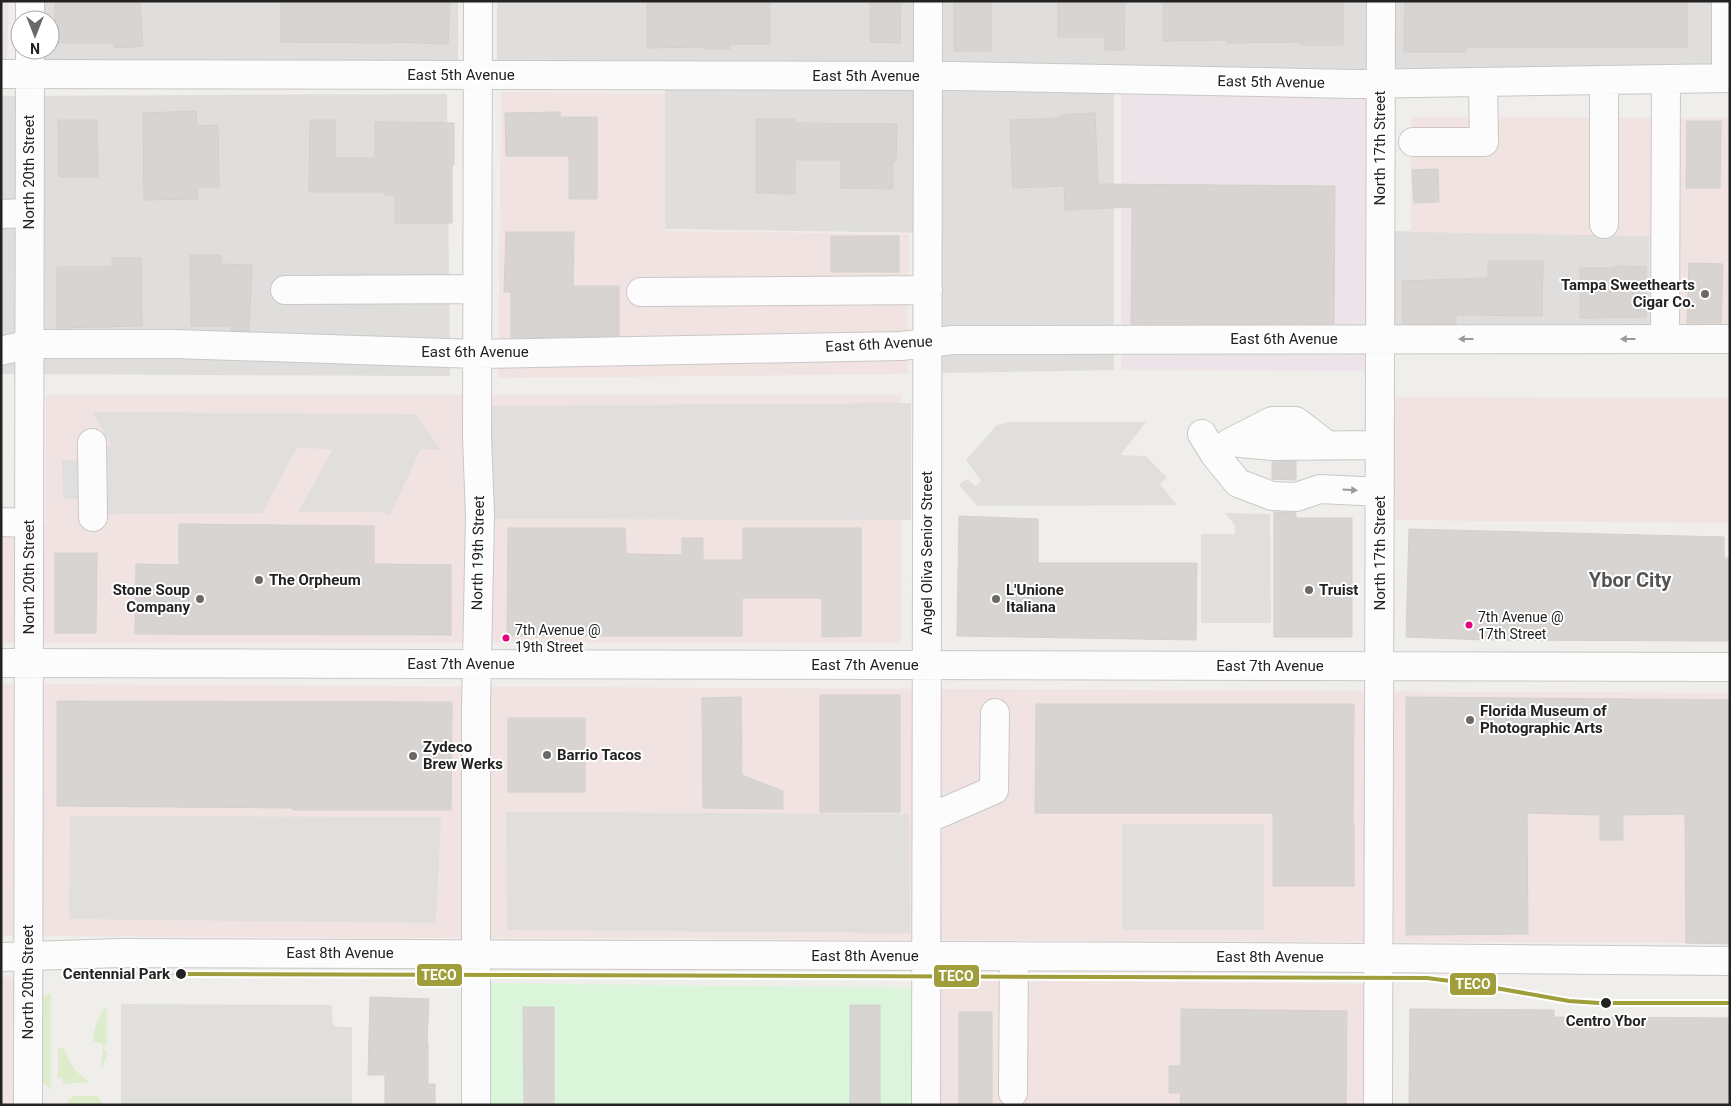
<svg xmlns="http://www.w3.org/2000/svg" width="1731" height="1106" font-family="Roboto,sans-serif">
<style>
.residential{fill:#dfdedc}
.commercial{fill:#f1e3e1}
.industrial{fill:#ede4e9}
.grass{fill:#ddeccb}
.park{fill:#daf5da}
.parking{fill:#e0dfde}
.building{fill:#d7d4d2;stroke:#d3d0cc}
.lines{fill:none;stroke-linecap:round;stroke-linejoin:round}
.minor-casing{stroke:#c9c8c7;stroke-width:30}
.minor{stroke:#fdfcfc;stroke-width:28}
.tram{stroke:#ccc;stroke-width:1}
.tram-1-casing{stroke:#fff;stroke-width:8}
.tram-1{stroke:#9f9e3b;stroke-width:4}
.oneway{fill:#9a9a9a}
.poi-dot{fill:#6a6968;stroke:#fff;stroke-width:2}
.bus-dot{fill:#e5007d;stroke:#fff;stroke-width:2}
.stop-dot{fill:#222;stroke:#fff;stroke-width:2}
.labels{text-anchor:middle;stroke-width:4;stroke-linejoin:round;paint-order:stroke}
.bus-label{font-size:14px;fill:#222;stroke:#fff;text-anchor:start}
.street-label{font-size:15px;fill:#222;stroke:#fff}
.poi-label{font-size:15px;font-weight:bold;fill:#222;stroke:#fff;text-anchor:start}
.stop-label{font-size:15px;font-weight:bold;fill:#222;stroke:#fff;text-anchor:end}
.district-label{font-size:20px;font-weight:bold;fill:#555;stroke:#fff}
.line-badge{stroke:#fff;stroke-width:2}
.badge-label{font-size:14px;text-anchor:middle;font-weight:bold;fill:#fff}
</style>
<rect width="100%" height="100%" fill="#f0eeeb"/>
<path class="residential" d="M36 1H458V76L37 68V50H50V20H36Z
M497 1H1730V65L1361 70 1114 68V370L937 373 940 233 665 229V72L497 74Z
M447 94 450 376 1 374V96Z
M1395 231 1649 236V329L1395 331Z"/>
<path class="commercial" d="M501 92 665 94V231L909 234 908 374 498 378Z
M1411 117 1730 118V330L1649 329V236L1411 232Z
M46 395H901V643H1V524H46Z
M1392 397 1730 398V523L1393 520Z
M1 684 1730 693V943L1 936Z
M1 977H13V1105H1Z
M927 980 1374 984 1373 1105H927Z"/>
<path class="industrial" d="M1 1H9L7 63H1Z
M1121 86H1380V371L1121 370Z"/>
<path class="grass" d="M51 993V1090L42 1081V997Z
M107 1006V1044H105L104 1050 107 1051 106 1060 104 1061 103 1068 100 1063 102 1062 103 1045 100 1043 93 1042C94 1028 97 1017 107 1006Z
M58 1048 64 1049C72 1067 74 1071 90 1082L63 1084V1078H58Z
M73 1096H97L104 1105H65Z"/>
<path class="park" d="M482 983 919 988V1105H481Z"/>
<path class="parking" d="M911 403V520L483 519 481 406Z
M93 412 415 414 441 450 421 449 390 515 381 512H298L333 449 297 448 262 513 118 514 93 517V499H63L62 460 92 459V443L112 447Z
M1008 422H1146L1120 455 1146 456 1167 478 1160 484 1177 505 977 506 959 485 967 479 975 486 981 481 966 460 996 426Z
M1225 513 1270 514 1271 623H1201V534H1235V525Z
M506 812 909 814 910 933 507 930Z
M70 816 441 817 436 923 69 919Z
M1122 824H1264V930H1122Z
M121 1004 332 1005V1021L334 1025 338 1027H352V1105H121Z"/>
<path class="building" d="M55 1H140L143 46 114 48V43H55Z
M281 1H450L448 44 391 42V43L281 42Z
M647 1H770V44H730V49H704V47L647 48Z
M870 1H901L900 43 870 42Z
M954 1H991V51H954Z
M1058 1H1125L1124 50H1105V37H1058Z
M1163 1H1343V45H1301V42L1227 43V40L1163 41Z
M1405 1H1687V47H1466V52H1404Z
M196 111 197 126 218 125 219 187H198V199L144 200 143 113Z
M560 112V117H597V199H569V156H506L505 113Z
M1095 113 1098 184 1335 186 1334 324H1131L1132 207 1065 210 1064 186 1013 188 1010 120 1061 118V115Z
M756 119H795V123L897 124 896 161H893V189L841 188V160H795V194L756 193Z
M58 120H97L98 177H59Z
M310 120H335V158H375V122L454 123V165H452V223H395V196L385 195V192H309Z
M1687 121H1721L1720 188H1686Z
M1438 169 1439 202 1414 203 1412 170Z
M506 232H574L573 286H619V336L511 338V292H504Z
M831 236H899V272H831Z
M190 255H221V264L252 265 249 331 231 330V326H191Z
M112 258H141L142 326 57 328V267H112Z
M1488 261H1543L1542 316 1456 315V324H1403L1402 281 1488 278Z
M1689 263 1723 264 1721 323H1687Z
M1615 266 1646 267V317L1580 318V268H1615Z
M1296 461V480L1272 479V462Z
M1274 512 1296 513V518H1352V637H1274Z
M959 516 1038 519V563H1197L1196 640 957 636Z
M179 524 374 526V564L451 565V635L135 634 136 564 179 565Z
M508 528H625L626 554 682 555V538H703V560H743V528H861V636L822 637V598H742V636H507Z
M1409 529 1724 537V558H1730V641L1485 640 1406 637Z
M55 553H97L96 633H55Z
M820 695H900V812H820Z
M741 697 742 775 783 791V809L703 808 702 698Z
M1406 697 1730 700V944L1686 943 1685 814 1623 815V840H1600V815L1527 813 1528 934 1406 935Z
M57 701 452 702 451 810H293V808L57 806Z
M1036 704H1354L1353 825H1354V886H1273V813H1035Z
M508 718H585V792H508Z
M370 997 429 999 427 1042H428V1084H435V1105H385V1075H368Z
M850 1005H880V1105H850Z
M523 1007H554V1105H524Z
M1181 1009 1347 1011 1346 1105H1180L1181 1093H1169V1066H1181Z
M1410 1009 1554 1010V1017L1730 1018V1105H1409Z
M959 1012H992V1105H959Z"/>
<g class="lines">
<g class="minor-casing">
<path id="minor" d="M30 20V1
M1 74 952 76 1354 84 1730 78
M1726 78V1
M1604 80V224
M1413 142H1484L1483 82
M1 214 29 213
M285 290 477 289
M641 292 928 290
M1665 339 1666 79
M1 351 29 344H176L477 354 901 346 953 340 1730 339
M1202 434 1215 455 1238 483 1272 496 1296 497 1320 489 1380 492
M1231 442 1272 446 1380 445
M92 443 93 517
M1229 443 1272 421H1296L1327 445
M1 522 29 523
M1 663 1730 667
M927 819 994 790 995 713
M1 957 120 953 1236 957 1730 961
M1013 1093 1014 956
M28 1105 30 50
M476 1105V708L480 515 477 438 478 1
M926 1105 928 1
M1378 1105 1381 1"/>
</g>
<use href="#minor" class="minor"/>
<path class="tram" d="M121 974H181"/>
<g class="tram-1-casing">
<path id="tram-1" d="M181 974 1427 978 1473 984 1569 1001 1599 1003H1730"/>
</g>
<use href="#tram-1" class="tram-1"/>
</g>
<defs><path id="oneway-solid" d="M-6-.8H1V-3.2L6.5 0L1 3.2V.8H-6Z" transform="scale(1.25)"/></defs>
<g class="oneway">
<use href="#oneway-solid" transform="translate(1466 339) rotate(180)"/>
<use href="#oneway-solid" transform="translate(1628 339) rotate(180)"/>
<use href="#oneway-solid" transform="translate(1350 490) rotate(3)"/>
</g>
<g class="poi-dot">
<circle cx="1705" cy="294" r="5"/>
<circle cx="259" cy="580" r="5"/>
<circle cx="1309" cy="590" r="5"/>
<circle cx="200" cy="599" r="5"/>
<circle cx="996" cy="599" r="5"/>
<circle cx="1470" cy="720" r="5"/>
<circle cx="547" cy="755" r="5"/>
<circle cx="413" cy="756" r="5"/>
</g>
<g class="bus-dot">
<circle cx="1469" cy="625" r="4.5"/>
<circle cx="506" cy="638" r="4.5"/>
</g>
<g class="stop-dot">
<circle cx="181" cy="974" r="6"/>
<circle cx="1606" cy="1003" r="6"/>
</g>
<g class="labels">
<g class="bus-label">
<text x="1478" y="622">7th Avenue @<tspan x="1478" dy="17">17th Street</tspan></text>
<text x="515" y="635">7th Avenue @<tspan x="515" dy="17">19th Street</tspan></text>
</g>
<g class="street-label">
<text x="461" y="80">East 5th Avenue</text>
<text x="866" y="81">East 5th Avenue</text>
<text transform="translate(1271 82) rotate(1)" y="5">East 5th Avenue</text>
<text transform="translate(1380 148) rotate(-90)" y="5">North 17th Street</text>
<text transform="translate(29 172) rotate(-90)" y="5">North 20th Street</text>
<text x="1284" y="344">East 6th Avenue</text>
<text transform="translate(879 344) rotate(-3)" y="5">East 6th Avenue</text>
<text x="475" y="357">East 6th Avenue</text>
<text transform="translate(478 553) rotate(-89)" y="5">North 19th Street</text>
<text transform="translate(927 553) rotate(-90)" y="5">Angel Oliva Senior Street</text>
<text transform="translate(1380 553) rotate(-90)" y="5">North 17th Street</text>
<text transform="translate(29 577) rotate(-90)" y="5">North 20th Street</text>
<text x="461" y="669">East 7th Avenue</text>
<text x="865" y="670">East 7th Avenue</text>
<text x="1270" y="671">East 7th Avenue</text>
<text x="340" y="958">East 8th Avenue</text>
<text x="865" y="961">East 8th Avenue</text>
<text x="1270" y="962">East 8th Avenue</text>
<text transform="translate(28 982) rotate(-90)" y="5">North 20th Street</text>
</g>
<g class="poi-label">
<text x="1695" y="290" text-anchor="end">Tampa Sweethearts<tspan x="1695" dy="17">Cigar Co.</tspan></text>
<text x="269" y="585">The Orpheum</text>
<text x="190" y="595" text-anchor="end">Stone Soup<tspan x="190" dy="17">Company</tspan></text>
<text x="1006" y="595">L'Unione<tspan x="1006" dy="17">Italiana</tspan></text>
<text x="1319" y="595">Truist</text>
<text x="1480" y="716">Florida Museum of<tspan x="1480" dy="17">Photographic Arts</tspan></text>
<text x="423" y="752">Zydeco<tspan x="423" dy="17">Brew Werks</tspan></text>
<text x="557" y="760">Barrio Tacos</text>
</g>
<g class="stop-label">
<text x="170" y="979">Centennial Park</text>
<text x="1606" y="1026" text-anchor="middle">Centro Ybor</text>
</g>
<g class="district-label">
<text x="1630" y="587">Ybor City</text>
</g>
</g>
<g class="line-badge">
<rect x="416" y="963" width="47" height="24" rx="5" fill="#9f9e3b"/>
<rect x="933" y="964" width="47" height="24" rx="5" fill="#9f9e3b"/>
<rect x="1449" y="972" width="48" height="24" rx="5" fill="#9f9e3b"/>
</g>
<g class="badge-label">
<text x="439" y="980">TECO</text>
<text x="956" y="981">TECO</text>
<text x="1473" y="989">TECO</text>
</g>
<rect width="1731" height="1106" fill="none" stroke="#222222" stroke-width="5"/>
<g transform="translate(35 35) rotate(180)"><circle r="24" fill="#ffffff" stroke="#a7a7a7"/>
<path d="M0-4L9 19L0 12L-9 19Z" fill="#6a6968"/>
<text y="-8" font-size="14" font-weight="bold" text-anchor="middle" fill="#222222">N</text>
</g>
</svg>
